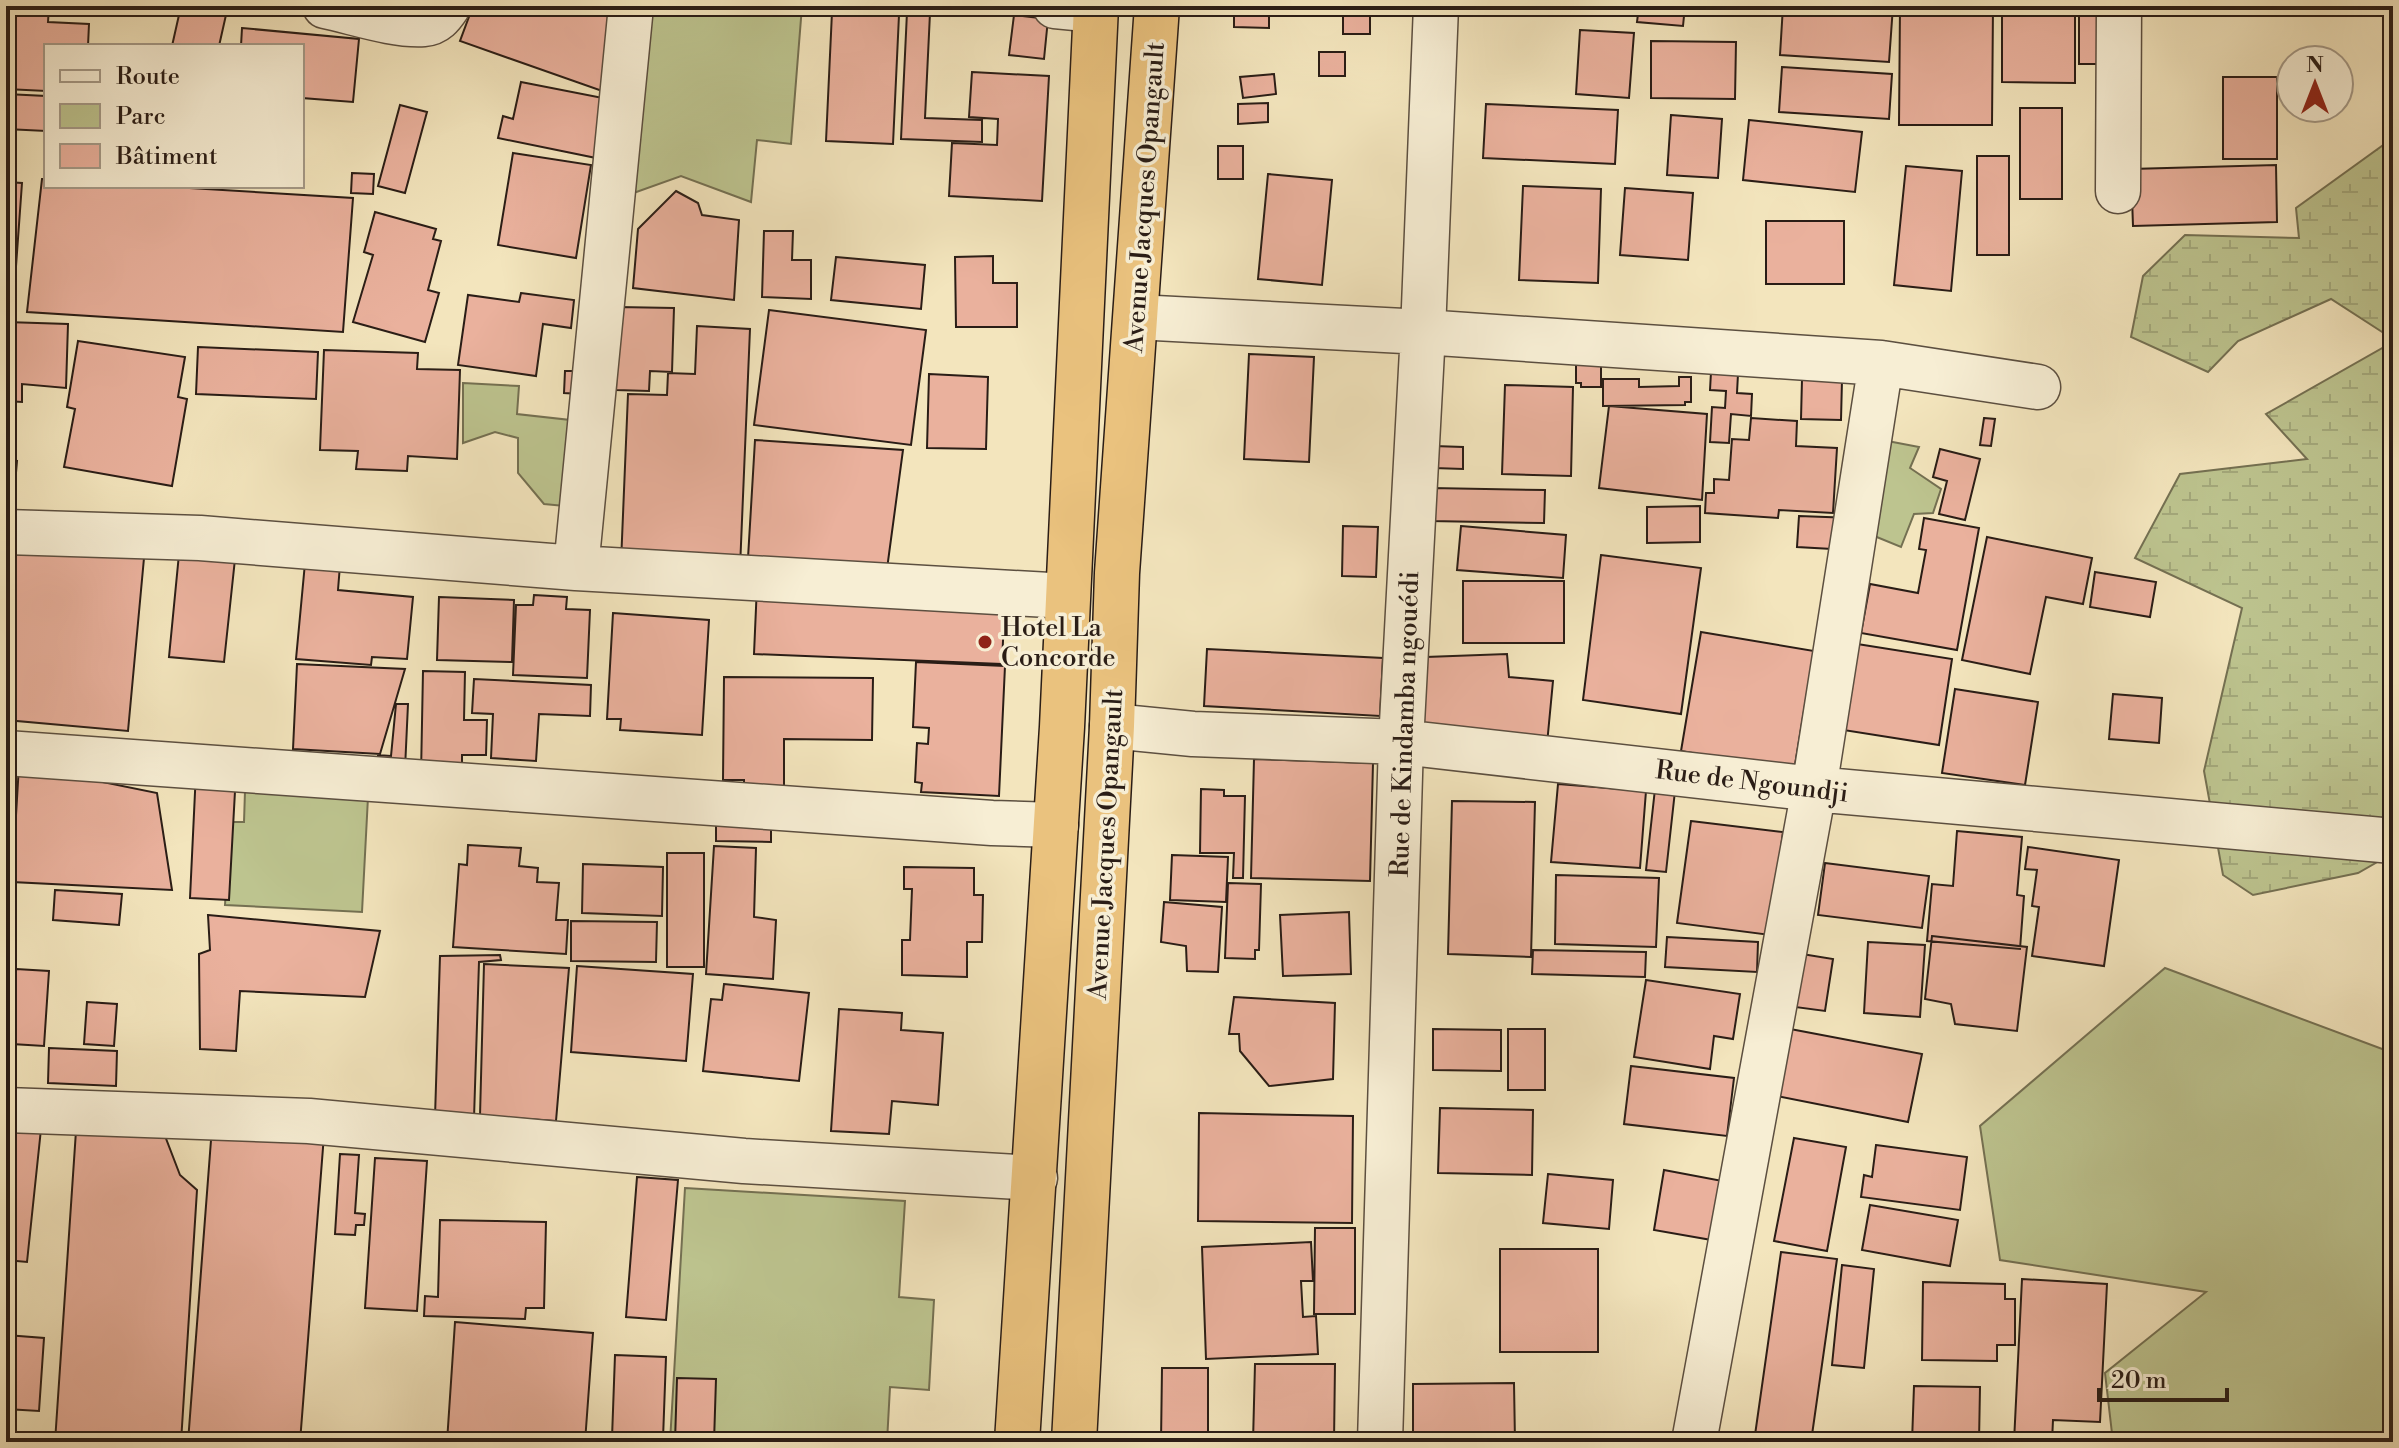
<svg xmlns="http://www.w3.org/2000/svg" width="2399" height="1448" font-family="'Libre Bodoni',serif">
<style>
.green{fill:#bdc48f;stroke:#747052;stroke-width:2}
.wetland{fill:url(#wetland-marsh);stroke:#747052;stroke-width:2}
.building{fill:#eab19d;stroke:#2a1d16;stroke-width:2}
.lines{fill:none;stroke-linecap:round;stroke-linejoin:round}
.minor-casing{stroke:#5c4f40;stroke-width:47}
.trunk-casing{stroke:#2a1d16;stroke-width:47}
.minor{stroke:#f7eed4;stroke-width:44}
.trunk{stroke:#eac27e;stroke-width:44}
.poi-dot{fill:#8f2418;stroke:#f7eed4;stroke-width:3}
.labels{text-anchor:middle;stroke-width:7;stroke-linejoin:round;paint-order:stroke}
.street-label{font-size:26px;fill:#2a1d16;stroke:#f7eed4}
.poi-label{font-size:26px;fill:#2a1d16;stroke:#f7eed4;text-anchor:start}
</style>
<defs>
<pattern id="wetland-marsh" width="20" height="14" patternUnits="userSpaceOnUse" patternTransform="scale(2)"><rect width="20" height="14" fill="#bdc48f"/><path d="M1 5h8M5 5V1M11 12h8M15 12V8" fill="none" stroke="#a3a87b"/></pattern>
</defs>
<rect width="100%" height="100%" fill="#f3e5bd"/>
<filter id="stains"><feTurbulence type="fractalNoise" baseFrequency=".0025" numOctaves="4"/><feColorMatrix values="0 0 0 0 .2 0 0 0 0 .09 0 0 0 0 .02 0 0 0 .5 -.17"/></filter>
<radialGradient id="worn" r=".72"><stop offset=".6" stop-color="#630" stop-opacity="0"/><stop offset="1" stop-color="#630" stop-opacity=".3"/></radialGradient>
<path class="green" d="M647 6H802L791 144 757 140 751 202 681 176 628 195Z
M463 383 519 386 517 414 579 421 575 507 544 504 518 473V438L495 432 463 443Z
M1877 439 1919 447 1910 468 1941 489 1933 513 1914 514 1901 547 1867 533Z
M245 791 368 797 362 912 225 905 230 822H244Z
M2165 968 2393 1053V1442H2113L2105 1373 2206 1292 2000 1260 1980 1126Z
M685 1188 905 1201 899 1297 934 1300 929 1390 890 1387 887 1442H670Z"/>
<path class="wetland" d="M2393 138V339L2331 299 2238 341 2208 372 2131 337 2143 276 2185 235 2299 238 2296 208Z
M2393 342V853L2358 873 2253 895 2223 875 2204 771 2242 608 2135 558 2180 474 2307 459 2266 414Z"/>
<path class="building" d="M6 6H49L48 22 89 24 88 46H46V91L6 89Z
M181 6H228L219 46H172Z
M473 6H579L629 24 605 92 460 41Z
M1234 6H1269V28L1234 27Z
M1639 6H1685L1683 26 1637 22Z
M1783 6H1893L1889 62 1780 55Z
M1900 6H1993L1992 125H1899Z
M2002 6H2075V83L2002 82Z
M2079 9H2115V64H2079Z
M832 12 899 15 893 144 826 141Z
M907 12 930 13 925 118 982 120V142L901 139Z
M1343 12H1370V34H1343Z
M1014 15 1048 19 1044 59 1009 55Z
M242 28 359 39 353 102 302 98V46H241Z
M1580 30 1634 33 1629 98 1576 94Z
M1651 41 1736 42 1735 99 1651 98Z
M1319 52H1345V76H1319Z
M1782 67 1892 74 1889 119 1779 112Z
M972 72 1049 76 1042 201 949 196 952 143 997 145 998 119 969 117Z
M1274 74 1276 94 1243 98 1240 77Z
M2223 77H2277V159H2223Z
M521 82 613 100 601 159 498 138 503 116 513 119Z
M6 94 46 96V131L6 129Z
M1268 103V122L1238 124V104Z
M1486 104 1618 110 1615 164 1483 158Z
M400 105 427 112 405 193 378 186Z
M2020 108H2062V199H2020Z
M1671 115 1722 119 1718 178 1667 175Z
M1749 120 1862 132 1855 192 1743 180Z
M1218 146H1243V179H1218Z
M513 153 591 165 576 258 498 245Z
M1977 156H2009V255H1977Z
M2276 165 2277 222 2133 226 2131 169Z
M1906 166 1962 171 1951 291 1894 285Z
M352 173 374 174 373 194 351 193Z
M1268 174 1332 180 1322 285 1258 279Z
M42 179H46V186H156L353 198 343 332 27 312Z
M6 182 22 183 14 294 6 293Z
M1523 186 1601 189 1598 283 1519 280Z
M1625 188 1693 193 1688 260 1620 255Z
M676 191 698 203 702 215 739 220 734 300 633 288 638 229Z
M375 212 436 229 433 239 441 241 428 290 439 293 425 342 353 322 373 255 364 252Z
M1766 221H1844V284H1766Z
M764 231H793L792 260H811V299L762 297Z
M993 256V283H1017V327H956L955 257Z
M836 257 925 265 921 309 831 300Z
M521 293 574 300 571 328 543 324 536 376 458 365 468 295 519 302Z
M618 307 674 308 672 372 650 371 649 391 616 390Z
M769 310 926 330 911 445 754 425Z
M6 322 68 324 66 388 22 384V402L6 401Z
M697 326 750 329 740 568 621 563 628 394 667 395 668 373 695 374Z
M78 341 185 357 178 397 187 399 172 486 64 467 75 409 67 407Z
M198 347 318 352 316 399 196 394Z
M324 350 418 353 417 369 460 370 457 459 408 456 407 471 356 469 358 451 320 450Z
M1249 354 1314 357 1309 462 1244 459Z
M1576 360H1601V387H1581V383H1576Z
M565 371H581L580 394 564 393Z
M1711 372 1738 374 1737 393 1752 394 1751 416 1731 414 1729 443 1710 442 1712 407 1725 408 1726 391 1710 390Z
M929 374 988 377 986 449 927 448Z
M1679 377H1691V402H1685V405L1603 406V379H1639V387L1679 386Z
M1802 379 1842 380 1841 420 1801 419Z
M1505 385 1573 387 1571 476 1502 474Z
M1609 406 1707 414 1702 500 1599 488Z
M1751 418 1797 421 1796 446 1837 448 1833 513 1779 510 1778 518 1705 513 1706 493H1714V479L1729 480 1732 439 1749 440Z
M1984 418 1995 419 1991 446 1980 445Z
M755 440 903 450 887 569 748 558Z
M1434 446 1463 447V469L1434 468Z
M1940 449 1980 459 1965 520 1939 514 1947 481 1933 477Z
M6 460 17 461 14 496H6Z
M1431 488 1545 490 1544 523 1430 521Z
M1700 506V542L1647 543V507Z
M1799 516 1852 518 1850 550 1797 547Z
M1924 518 1979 528 1957 650 1861 633 1870 584 1918 593 1926 550 1919 549Z
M1343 526 1378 527 1376 577 1342 576Z
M1461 526 1566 535 1563 578 1457 570Z
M1987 537 2092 558 2083 604 2046 597 2030 674 1962 660Z
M6 545 144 558 128 731 6 720Z
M179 554 235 559 224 662 169 657Z
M1601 555 1701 568 1681 714 1583 700Z
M305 563 340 565 338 590 413 597 407 659 372 657 371 665 296 659Z
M2095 572 2156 582 2150 617 2090 607Z
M1463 581H1564V643H1463Z
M757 585 1005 595 1002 664 754 654Z
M534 595 567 597 566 609 590 610 587 678 513 675 516 605H533Z
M439 597 514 600 512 662 437 660Z
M613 613 709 620 702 735 620 730 621 719H607Z
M1701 632 1814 651 1794 771 1681 751Z
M1851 643 1952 659 1939 745 1837 729Z
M1207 649 1383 658 1380 716 1204 706Z
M1507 654 1509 677 1553 681 1547 744 1422 725 1426 657Z
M916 662 1005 666 999 796 921 792 922 783 915 782 917 743 928 744 929 728 913 727Z
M297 664 405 669 380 754 293 749Z
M423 671 465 672 464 720H487L486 755H462V776L421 775Z
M724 677 873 678 872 740 784 739V791L744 790V780H723Z
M474 679 591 685 590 716 539 714 536 761 491 758 493 714 472 713Z
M1955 689 2038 702 2025 785 1942 773Z
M2113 694 2162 698 2159 743 2109 739Z
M396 704H408L405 769 378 767V755L391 756Z
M1254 759 1373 763 1370 881 1251 878Z
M19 765 157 793 172 890 12 882Z
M196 771 236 773 229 900 190 898Z
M1558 784 1646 791 1640 868 1551 862Z
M1201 789 1224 790V796H1245L1243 878H1233L1234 853H1200Z
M1655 789 1675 791 1666 872 1646 870Z
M1452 801 1535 802 1531 957 1448 954Z
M716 812 771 813V842L716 841Z
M1691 821 1783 832 1770 935 1677 923Z
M1957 831 2022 837 2017 895 2024 896 2020 949 1927 941 1932 884 1953 886Z
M468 845 521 848 519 866 538 868 537 882 559 883 556 920H568L566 954 453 947 459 864 467 865Z
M714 846 756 848 754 917 776 920 773 979 706 974Z
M2028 847 2119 860 2104 966 2032 956 2039 907 2032 906 2037 870 2025 869Z
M667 853H704V967H667Z
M1172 855 1228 857 1226 902 1170 900Z
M1825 863 1929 876 1922 928 1818 915Z
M583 864 663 867 662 916 582 913Z
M904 867 974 868V895H983L982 942H967V977L902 975V940H910L912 889H904Z
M1556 875 1659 878 1656 947 1555 944Z
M1228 883 1261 884 1259 950H1255V959L1225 958Z
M55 890 122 894 119 925 53 920Z
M1164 902 1222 907 1218 972 1187 971 1186 946 1161 942Z
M1349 912 1351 974 1283 976 1280 915Z
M208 915 380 931 365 997 240 991 236 1051 200 1049 199 954 210 950Z
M571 921 657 922 656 962 571 961Z
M1932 936 2027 947 2017 1031 1955 1024 1951 1004 1925 999Z
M1667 937 1758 942 1757 972 1665 967Z
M1868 942 1925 945 1920 1017 1864 1013Z
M1533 950 1646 952 1645 977 1532 974Z
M1802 954 1833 959 1825 1011 1795 1007Z
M500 955 501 960 479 962 474 1118 435 1117 440 956Z
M484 964 569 968 556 1121 480 1116Z
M577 966 693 974 686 1061 571 1052Z
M16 969 49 971 44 1046 12 1044Z
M1646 980 1740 994 1733 1039 1714 1036 1710 1069 1634 1057Z
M724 984 809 993 799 1081 703 1071 711 999 722 1000Z
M1234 997 1335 1003 1333 1079 1269 1086 1240 1051 1239 1034H1229Z
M87 1002 117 1004 114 1046 84 1044Z
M839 1009 902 1013 901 1030 943 1033 938 1105 892 1101 889 1134 831 1131Z
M1785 1028 1922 1054 1908 1122 1772 1095Z
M1433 1029 1501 1030V1071L1433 1070Z
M1508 1029H1545V1090H1508Z
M49 1048 117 1051 116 1086 48 1083Z
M1631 1066 1734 1078 1727 1136 1624 1124Z
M1440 1108 1533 1110 1532 1175 1438 1173Z
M1199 1113 1353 1116 1352 1223 1198 1221Z
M77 1116 160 1123 180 1175 197 1190 181 1442H55Z
M6 1125 41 1129 27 1262 6 1260Z
M212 1127 324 1135 300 1442H188Z
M1794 1138 1846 1147 1827 1251 1774 1241Z
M1876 1145 1967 1157 1960 1210 1861 1197 1864 1175 1872 1177Z
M340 1154 359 1155 355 1213 365 1214 364 1225H356L355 1235 335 1234Z
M375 1158 427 1161 417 1311 365 1308Z
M1664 1170 1733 1183 1723 1242 1654 1230Z
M1548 1174 1613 1180 1609 1229 1543 1223Z
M637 1177 678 1180 666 1320 626 1317Z
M1870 1205 1958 1220 1950 1266 1862 1250Z
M440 1220 546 1222 544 1308H526L525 1319 424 1316 425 1296 438 1297Z
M1315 1228H1355V1314H1314Z
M1311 1242 1313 1281H1301L1303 1317 1316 1316 1318 1354 1206 1359 1202 1247Z
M1500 1249H1598V1352H1500Z
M1781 1252 1837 1259 1811 1442H1754Z
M1842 1265 1874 1269 1864 1368 1832 1365Z
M2022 1279 2107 1284 2100 1422 2053 1420 2052 1442H2014Z
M1923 1282 2005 1284V1299H2015V1345H1997V1361L1922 1360Z
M455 1322 593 1333 585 1442H447Z
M6 1335 44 1338 39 1411 6 1409Z
M615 1355 666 1357 663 1439 612 1438Z
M1255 1364H1335L1334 1442H1253Z
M1162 1368H1208V1439H1227V1442H1161Z
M677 1378 716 1379 714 1442H675Z
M1514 1383 1515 1442H1413V1384Z
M1914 1386 1980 1387 1979 1442H1912Z"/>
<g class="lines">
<g class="minor-casing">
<path id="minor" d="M325 6C354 12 394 26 424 24 436 23 442 15 448 6
M1055 6 1096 10
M2118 191 2119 6
M1136 317 1423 332 1881 363 2038 387
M6 532 200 538 576 568 1067 596
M576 568 631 6
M1112 726 1193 734 1401 742 1814 789 2393 841
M6 753 992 823 1056 825
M6 1110 309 1121 744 1161 1035 1178
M1380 1442 1401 742 1423 332 1436 6
M1694 1442 1814 789 1881 363"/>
</g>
<g class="trunk-casing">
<path id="trunk" d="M1017 1442 1062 727 1096 6
M1074 1442 1112 726 1117 573 1157 6"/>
</g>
<use href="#minor" class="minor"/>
<use href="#trunk" class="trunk"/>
</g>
<circle class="poi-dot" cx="985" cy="642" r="8"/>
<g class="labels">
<g class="street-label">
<text transform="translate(1144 197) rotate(-86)" y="9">Avenue Jacques Opangault</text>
<text transform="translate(1404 724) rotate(-88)" y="9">Rue de Kindamba ngouédi</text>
<text transform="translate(1752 781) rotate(7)" y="9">Rue de Ngoundji</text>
<text transform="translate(1105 844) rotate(-87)" y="9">Avenue Jacques Opangault</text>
</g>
<g class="poi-label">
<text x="1001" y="636">Hotel La<tspan x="1001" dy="30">Concorde</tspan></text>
</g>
</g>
<rect width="2399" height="1448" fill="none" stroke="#f3e5bd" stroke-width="32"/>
<rect x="8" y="8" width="2383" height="1432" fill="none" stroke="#2a1d16" stroke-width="4"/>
<rect x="16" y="16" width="2367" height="1416" fill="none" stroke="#2a1d16" stroke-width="2"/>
<rect x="44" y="44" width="260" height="144" fill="#f7eed4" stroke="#a59a88" stroke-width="2"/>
<rect x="60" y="70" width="40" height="12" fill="#f7eed4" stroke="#a59a88" stroke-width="2"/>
<text x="116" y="84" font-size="24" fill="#2a1d16">Route</text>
<rect x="60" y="104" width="40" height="24" fill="#bdc48f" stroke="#a59a88" stroke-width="2"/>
<text x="116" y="124" font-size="24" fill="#2a1d16">Parc</text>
<rect x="60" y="144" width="40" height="24" fill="#eab19d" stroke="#a59a88" stroke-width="2"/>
<text x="116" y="164" font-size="24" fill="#2a1d16">Bâtiment</text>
<g transform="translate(2315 84)"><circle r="38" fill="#f7eed4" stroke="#a59a88" stroke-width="2"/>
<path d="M0-6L14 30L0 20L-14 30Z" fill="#8f2418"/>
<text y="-12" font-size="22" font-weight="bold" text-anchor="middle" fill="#2a1d16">N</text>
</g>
<path d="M2099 1388v12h128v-12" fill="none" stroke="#2a1d16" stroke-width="4"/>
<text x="2111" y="1388" font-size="24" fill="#2a1d16" stroke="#f7eed4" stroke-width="6" paint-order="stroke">20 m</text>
<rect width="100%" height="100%" filter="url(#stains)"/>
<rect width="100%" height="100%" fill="url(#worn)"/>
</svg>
